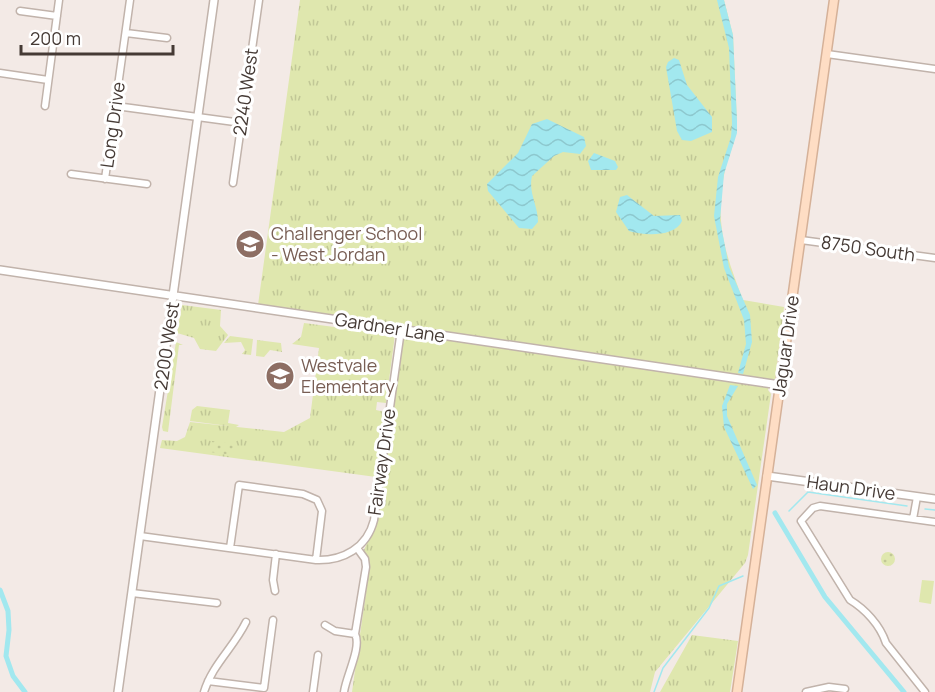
<svg xmlns="http://www.w3.org/2000/svg" width="935" height="692" font-family="Manrope,sans-serif">
<style>
.grass{fill:url(#grass-tufts)}
.park{fill:url(#park-dots)}
.pitch{fill:#dfe7ae}
.water{fill:url(#water-waves)}
.lines{fill:none;stroke-linecap:round;stroke-linejoin:round}
.stream{stroke:#a2e8ef;stroke-width:1.5}
.canal{stroke:#a2e8ef;stroke-width:5}
.minor-casing{stroke:#c1b3ab;stroke-width:9}
.tertiary-casing{stroke:#c1b3ab;stroke-width:10}
.secondary-casing{stroke:#d5b198;stroke-width:11}
.minor{stroke:#fff;stroke-width:6}
.tertiary{stroke:#fff;stroke-width:7}
.secondary{stroke:#feddc4;stroke-width:8}
.labels{text-anchor:middle;stroke-width:6;stroke-linejoin:round;paint-order:stroke}
.street-label{font-size:18px;fill:#453a35;stroke:#fff}
.education-label{font-size:18px;fill:#785e54;stroke:#fff;text-anchor:start}
</style>
<defs>
<pattern id="grass-tufts" width="24" height="20" patternUnits="userSpaceOnUse" patternTransform="scale(1.5)"><rect width="24" height="20" fill="#dfe7ae"/><path d="M3 7l-1-3M5 7V3M7 7l1-3M15 17l-1-3M17 17v-4M19 17l1-3" fill="none" stroke="#c1c796"/></pattern>
<pattern id="park-dots" width="8" height="8" patternUnits="userSpaceOnUse" patternTransform="scale(1.5)"><rect width="8" height="8" fill="#dfe7ae"/><path d="M2 2h.1M6 6h.1" fill="none" stroke="#c1c796" stroke-width="1.8" stroke-linecap="round"/></pattern>
<pattern id="water-waves" width="16" height="10" patternUnits="userSpaceOnUse" patternTransform="scale(1.5)"><rect width="16" height="10" fill="#a2e8ef"/><path d="M0 5q4-4 8 0t8 0" fill="none" stroke="#8dc8ce"/></pattern>
</defs>
<rect width="100%" height="100%" fill="#f3eae6"/>
<path class="grass" d="M300 0H724L733 35 737 121C737 139 729 153 725 170 714 222 725 253 743 300L784 307 775 381 770 380 768 390 771 394 748 555 745 563 655 672 650 692H352L369 570V562L364 550 376 523 403 335H406L407 329 258 305Z
M182 305 221 310 220 326 228 335 216 351 200 349 194 338 177 333Z
M304 323 395 335 386 403 377 402 376 410 385 412 376 477 160 448 162 440 177 441 185 437 190 422 284 432 310 418 319 348 292 344 301 337Z
M230 336 253 339 251 355 242 354 245 350 241 342 224 343Z
M257 340 281 343 282 352 270 350 264 357 256 356Z
M176 342 183 345H179L168 432 163 431 162 427Z
M197 406 230 410 228 423 239 425 236 427 190 421 192 410Z
M692 635 738 641 730 692H660Z"/>
<path class="park" d="M212 441 235 444 233 455 210 452Z
M881 559a7 7 0 1 1 14 0a7 7 0 1 1-14 0Z"/>
<path class="pitch" d="M922 580 934 581 931 604 919 602Z"/>
<path class="water" d="M717 0H724L733 35 737 121V133L724 174 720 220 729 267 750 315 752 342 743 374 738 373 746 344 744 320 724 268 714 216 718 177 731 137 732 123 729 48Z
M674 58 679 60 687 85 712 117V132L691 141 682 140 677 131 666 67 668 62Z
M547 119 584 137 586 146 580 154 563 152 554 156 532 176C528 192 538 206 538 222L532 229 519 228 488 191 487 184 518 153 532 124Z
M594 153 615 161 618 167 616 170H591L588 161Z
M627 195 654 216 680 215 682 221C675 237 644 236 629 231L616 212 620 197Z
M730 385 738 386 727 404V416L757 485 753 489 724 427 722 406Z"/>
<g class="lines">
<path class="stream" d="M925 509 935 510
M789 511 808 492 907 506
M654 692 663 668 709 608 719 586 743 576"/>
<path class="canal" d="M775 513 825 597 904 692
M0 590 8 611 9 630 6 656 13 676 25 692"/>
<g class="minor-casing">
<path id="minor" d="M20 11 57 16
M126 33 167 38
M827 54 935 69
M0 73 48 80
M45 106 59 0
M116 106 242 123
M71 174 147 184
M105 179 130 0
M233 183 259 0
M801 240 935 258
M913 519 917 497
M140 536 316 560C343 561 367 548 374 520L401 330
M230 548 239 485 303 494 317 500 322 511 316 560
M275 591 273 580 276 554
M132 593 217 603
M325 625 335 631 355 634
M208 681 264 688 273 620
M204 692C212 665 234 647 246 622
M313 692 318 655
M344 692C346 676 362 647 355 634L366 567 365 559 357 548
M806 692 829 687 845 689
M925 692 886 643C880 625 865 609 850 600L801 521 813 508 820 506 935 522"/>
</g>
<g class="tertiary-casing">
<path id="tertiary" d="M0 270 780 385
M767 476 935 499
M118 692 214 0"/>
</g>
<g class="secondary-casing">
<path id="secondary" d="M737 692 834 0"/>
</g>
<use href="#minor" class="minor"/>
<use href="#tertiary" class="tertiary"/>
<use href="#secondary" class="secondary"/>
</g>
<defs>
<g id="school-disc" transform="scale(1.5)"><circle r="9.5" fill="#8d6e63" stroke="#fff"/><path d="M0-5L7-2L0 1L-7-2ZM-4 1L0 2.5L4 1V4Q0 6-4 4Z" fill="#fff"/></g>
</defs>
<g fill-rule="evenodd">
<use href="#school-disc" x="250" y="244"/>
<use href="#school-disc" x="280" y="376"/>
</g>
<g class="labels">
<g class="street-label">
<text transform="translate(246 92) rotate(-82)" y="6">2240 West</text>
<text transform="translate(113 125) rotate(-82)" y="6">Long Drive</text>
<text transform="translate(868 249) rotate(8)" y="6">8750 South</text>
<text transform="translate(390 328) rotate(9)" y="6">Gardner Lane</text>
<text transform="translate(167 346) rotate(-82)" y="6">2200 West</text>
<text transform="translate(786 346) rotate(-82)" y="6">Jaguar Drive</text>
<text transform="translate(382 462) rotate(-82)" y="6">Fairway Drive</text>
<text transform="translate(851 488) rotate(8)" y="6">Haun Drive</text>
</g>
<g class="education-label">
<text x="271" y="240">Challenger School<tspan x="271" dy="21">- West Jordan</tspan></text>
<text x="301" y="372">Westvale<tspan x="301" dy="21">Elementary</tspan></text>
</g>
</g>
<path d="M21 45v9h152v-9" fill="none" stroke="#453a35" stroke-width="3"/>
<text x="30" y="45" font-size="18" fill="#453a35" stroke="#ffffff" stroke-width="4.5" paint-order="stroke">200 m</text>
</svg>
